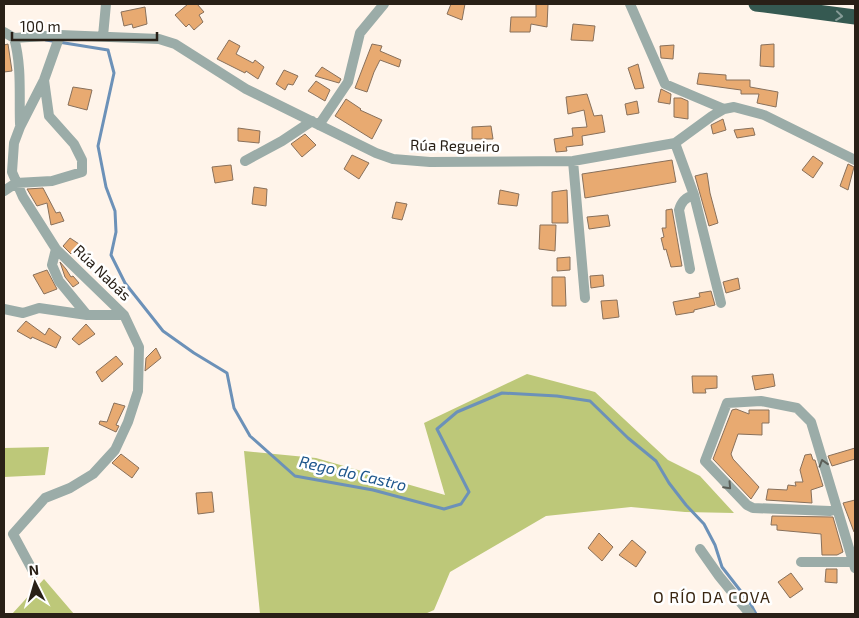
<svg xmlns="http://www.w3.org/2000/svg" width="859" height="618" font-family="'Exo 2',sans-serif">
<style>
.forest{fill:#bdc879}
.lines{fill:none;stroke-linecap:round;stroke-linejoin:round}
.stream{stroke:#6c91b8;stroke-width:3}
.building{fill:#e8aa71;stroke:#88705b}
.minor{stroke:#9baca8;stroke-width:10}
.highway{stroke:#355951;stroke-width:15}
.oneway{stroke:#869b97}
.oneway2{stroke:#5c5f58}
.labels{text-anchor:middle;stroke-width:5;stroke-linejoin:round;paint-order:stroke}
.street-label{font-size:15px;fill:#292017;stroke:#fff}
.water-label{font-size:16px;font-style:italic;fill:#1c558b;stroke:#fff}
.neighbourhood-label{font-size:16px;letter-spacing:1px;fill:#392611;stroke:#fff}
</style>
<rect width="100%" height="100%" fill="#fff4ea"/>
<path class="forest" d="M527 374 595 392 668 460 700 476 734 513 685 512 631 507 546 516 450 572 434 610 425 614H260L244 451 316 458 445 495 424 423Z
M49 447 45 475 4 477V448Z
M44 579 74 614H12Z"/>
<g class="lines">
<path class="stream" d="M46 40 108 50 114 73 98 146 106 187 115 211 116 232 111 255 125 283 163 331 194 353 227 373 234 408 250 436 295 476 373 490 444 509 461 504 469 492 437 429 457 412 502 393 557 396 590 401 628 438 656 461 669 483 686 505 704 524 715 545 722 567 750 603 756 614"/>
</g>
<path class="building" d="M188 4H197L204 12 199 15 203 22 194 30 189 24 186 27 175 15Z
M451 4H465L462 20 447 14Z
M536 4H548L547 27 531 24 530 32H510L511 17H536Z
M145 7 147 24 133 28 132 24 124 26 121 12Z
M573 24 595 26 593 41 571 40Z
M229 40 240 46 236 54 253 63 255 60 264 67 258 79 246 71 245 73 217 59Z
M8 44 12 71 4 72V45Z
M372 44 382 46 380 51 401 60 399 67 380 60 374 72 367 92 355 88Z
M774 44V67L760 66 761 45Z
M674 45 673 59 661 58 660 46Z
M638 64 644 88 635 89 628 68Z
M322 67 341 79 339 83 315 76Z
M284 70 298 76 293 85 288 84 285 90 276 84Z
M699 73 726 75V80H750V87L778 92 776 107 757 103 759 94H741V90L697 84Z
M316 81 330 90 325 101 308 91Z
M73 87 92 90 87 110 68 105Z
M661 89 671 94 670 104 658 102Z
M587 94 594 116 602 115 605 132 582 136 583 145 566 147 567 151 556 152 554 139 573 136 572 128 587 127 584 110 568 114 566 97Z
M674 98H681L688 101V119L674 117Z
M346 99 361 109 360 110 382 120 372 139 335 116Z
M637 101 639 113 627 115 625 104Z
M723 119 726 130 713 134 711 125Z
M491 126 493 139H472V127Z
M238 128 260 131 259 143 238 141Z
M753 128 755 135 737 138 734 130Z
M305 134 316 145 302 157 291 144Z
M352 155 369 163 359 179 344 169Z
M813 156 823 163 813 178 802 170Z
M672 160 676 182 585 198 582 174Z
M848 164 854 167 848 190 840 186Z
M231 165 233 180 215 183 212 167Z
M707 173 710 193 718 223 709 226 695 176Z
M254 187 267 189 266 206 252 204Z
M43 188 56 213 60 212 64 221 51 225 47 203 37 206 27 189Z
M500 190 519 194 517 206 498 204Z
M567 190 568 223H552V192Z
M396 202 407 204 402 220 392 218Z
M672 209 682 266 671 267 666 249 664 250 661 238 664 237 662 228H666V210Z
M608 215 610 226 589 229 587 217Z
M540 225H556L555 251 539 249Z
M70 238 79 244 71 254 63 246Z
M570 257V270L557 271V258Z
M60 262 66 269 71 277 73 276 79 283 73 287 65 277Z
M47 270 57 289 44 294 33 275Z
M603 275 604 286 591 288 590 276Z
M552 277H565L566 306H552Z
M738 278 740 289 726 293 723 282Z
M711 291 715 305 694 310V312L676 315 673 302 700 297 699 293Z
M617 300 619 317 603 319 601 301Z
M26 321 45 335 49 328 61 337 56 348 32 337 31 339 17 331Z
M86 324 95 334 79 345 72 339Z
M156 348 161 358 145 371 146 358Z
M116 356 123 364 102 382 96 372Z
M773 374 775 386 755 390 752 376Z
M692 376H717V388L705 389 706 393H693Z
M114 403 125 406 116 425 119 426 116 432 99 424 100 421 107 422Z
M736 409 749 414V410H769V423H762V435L738 434 731 454 733 459 759 487 751 499 713 459 732 410Z
M855 448V459L832 466 828 456Z
M121 454 139 468 132 478 112 463Z
M811 454 813 460H815L823 486 811 490 812 503 766 500 768 489 787 490 788 485 796 486 795 482H803L800 470 805 455Z
M212 492 214 512 198 514 196 493Z
M855 500V532H854L843 503Z
M772 516 833 517 843 552 837 555H822L821 534 777 530V525H771Z
M599 533 613 547 602 561 588 548Z
M632 540 646 552 636 567 619 555Z
M826 569H837V583L825 582Z
M791 573 803 589 790 598 778 582Z"/>
<g class="lines">
<path class="minor" d="M630 4 665 84 724 109
M4 32 14 38 60 35 159 39 175 44 246 89 376 153 393 159 430 162 573 161 675 143 712 116 724 109 734 107 764 115 855 160
M103 36 106 4
M14 38C22 66 19 96 20 124
M319 125 348 82 360 33 384 4
M675 143 694 195 721 303
M245 161 282 141 312 121
M573 161 585 298
M4 191 16 183 52 181 82 172V160L74 144 49 116 44 80
M56 249 52 265 59 281 87 315
M690 269 679 210C681 202 686 197 694 195
M4 309 23 313 39 308 87 315H124
M837 509 830 511 753 508 747 505 705 461 727 403 761 401 797 408 811 422 855 568
M700 549 719 576 750 614
M801 562H855
M34 573 13 534 45 498 70 488 93 474 115 450 128 422 138 391 139 347 124 315 56 249 23 197 12 172 14 143 20 127 44 80 60 35"/>
<path class="highway" d="M756 4 855 17"/>
</g>
<defs><path id="oneway-chevron" d="M-2-3.5L2.5 0L-2 3.5" fill="none" stroke-width="1.6" stroke-linecap="round" stroke-linejoin="round" transform="scale(1.25)"/></defs>
<use class="oneway" href="#oneway-chevron" transform="translate(839 16) rotate(6)"/>
<g class="oneway2">
<use href="#oneway-chevron" transform="translate(823 463) rotate(-107)"/>
<use href="#oneway-chevron" transform="translate(728 486) rotate(47)"/>
</g>
<g class="labels">
<g class="street-label">
<text transform="translate(455 146) rotate(1)" y="5">Rúa Regueiro</text>
<text transform="translate(102 273) rotate(44)" y="5">Rúa Nabás</text>
</g>
<g class="water-label">
<text transform="translate(353 473) rotate(13)" y="6">Rego do Castro</text>
</g>
<g class="neighbourhood-label">
<text x="712" y="603">O RÍO DA COVA</text>
</g>
</g>
<rect width="859" height="618" fill="none" stroke="#292017" stroke-width="10"/>
<g transform="translate(35 583) rotate(355)" stroke="#ffffff" stroke-width="4" paint-order="stroke">
<path d="M0-4L9 19L0 12L-9 19Z" fill="#292017"/>
<text y="-8" font-size="14" font-weight="bold" text-anchor="middle" fill="#292017">N</text>
</g>
<path d="M12 32v8h145v-8" fill="none" stroke="#292017" stroke-width="2.5"/>
<text x="20" y="32" font-size="15" fill="#292017" stroke="#ffffff" stroke-width="4" paint-order="stroke">100 m</text>
</svg>
